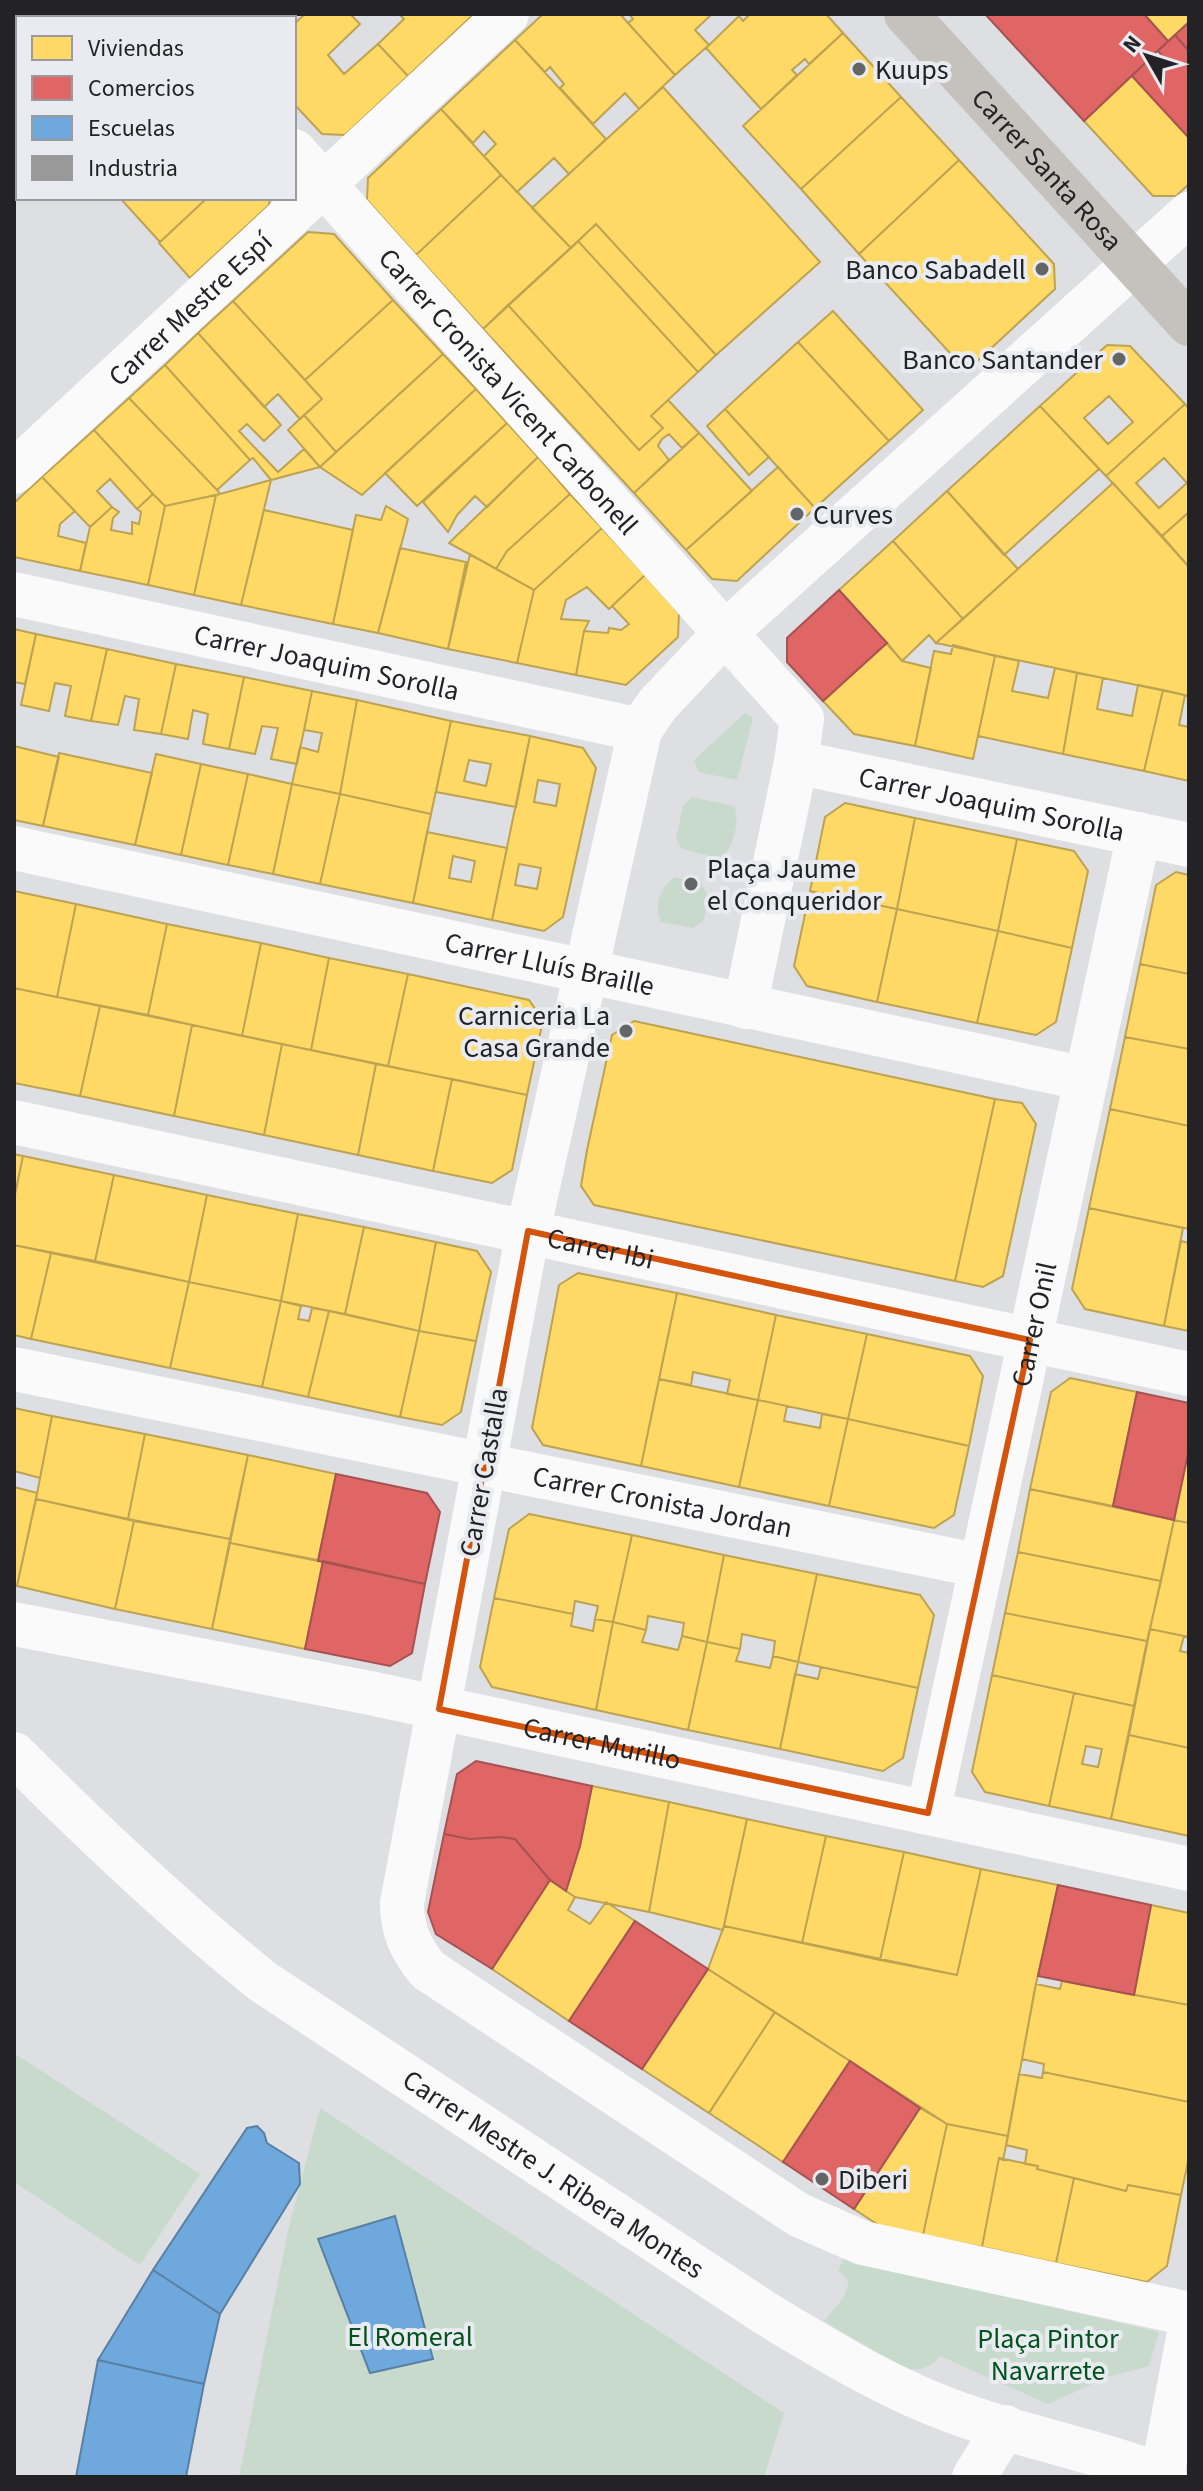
<svg xmlns="http://www.w3.org/2000/svg" width="1203" height="2491" font-family="'Source Sans 3',sans-serif">
<style>
.green{fill:#c8dacc}
.homes{fill:#ffd966;stroke:#bda252;stroke-width:2;fill-rule:evenodd}
.shops{fill:#e06666;stroke:#a75252;stroke-width:2}
.schools{fill:#6fa8dc;stroke:#5880a5;stroke-width:2}
.industry{fill:#999;stroke:#767676;stroke-width:2}
.lines{fill:none;stroke-linecap:round;stroke-linejoin:round}
.minor{stroke:#fafafb;stroke-width:44}
.major{stroke:#c5c2be;stroke-width:44}
.marked{fill:none;stroke:#d4540e;stroke-width:6;stroke-linejoin:round}
.poi-dot{fill:#646567;stroke:#eaebf0;stroke-width:3}
.labels{text-anchor:middle;stroke-width:8;stroke-linejoin:round;paint-order:stroke}
.poi-label{font-size:28px;fill:#232325;stroke:#eaebf0;text-anchor:start}
.street-label{font-size:28px;fill:#232325;stroke:#eaebf0}
.park-label{font-size:28px;fill:#00531d;stroke:#eaebf0}
</style>
<rect width="100%" height="100%" fill="#dedfe2"/>
<path class="green" d="M745 713 753 718 737 780 698 772 694 760Z
M692 797 734 806C741 821 732 849 721 859L682 849 676 838 683 806Z
M675 877 701 884 708 896 704 920 693 928 661 922C654 905 660 887 675 877Z
M14 2053 200 2174 140 2265 14 2182Z
M320 2108 784 2413 764 2477H239L288 2231Z
M844 2259 1159 2332 1149 2366 1107 2377 1048 2404 940 2356C929 2369 919 2371 903 2368L824 2321 844 2297 849 2281 838 2270Z"/>
<path class="homes" d="M28 14H129L125 18H23Z
M129 14H166L169 18H125Z
M305 14H350L360 24 328 55 344 74 378 44 408 76 345 135 322 134 294 104V24Z
M399 14H474L408 76 378 44 404 19Z
M543 14H620L675 75 639 109 625 93 593 124 560 88 564 84 550 67 545 72 515 40Z
M629 14H712L695 30 709 45 675 75 628 23 633 19Z
M750 14H826L843 33 809 64 805 59 792 70 797 75 761 109 706 48 739 16 743 21Z
M1144 14H1189V22L1168 41Z
M18 23V95L14 91V27Z
M843 33 901 97 801 189 743 126Z
M515 40 606 139 569 174 554 158 517 192 484 156 496 144 484 131 473 143 441 109Z
M1132 76 1189 138V184L1176 196H1153L1084 121Z
M663 87 820 262 716 355 596 224 571 248 532 208Z
M901 97 959 160 859 254 801 189Z
M441 109 501 175 416 255 367 200 368 178Z
M959 160 1054 264 1055 289 972 366 961 365 859 254Z
M501 175 571 248 483 329 416 255Z
M120 198H207L160 242Z
M207 198H270L269 205 190 278 159 243Z
M596 224 716 355 698 372 578 241Z
M308 232 334 234 393 300 305 380 233 301Z
M578 241 698 372 651 416 663 428 639 450 508 305Z
M393 300 443 354 336 452 304 415 322 399 305 380Z
M233 301 322 399 300 419 278 394 264 407 198 333Z
M508 305 639 450 663 428 651 416 668 400 699 433 682 448 669 434 662 439 658 446 669 460 634 493 483 329Z
M833 311 923 410 889 441 798 342Z
M198 333 281 425 264 441 247 424 239 431 278 472 304 449 320 467 271 480 253 458 250 460 165 365Z
M798 342 889 441 815 508 725 409Z
M1107 345 1130 346 1185 404 1106 476 1040 406ZM1109 396 1133 422 1108 444 1084 418Z
M443 354 476 389 362 495 320 467Z
M165 365 250 460 217 490 129 398Z
M476 389 507 423 417 506 385 473Z
M129 398 217 490 220 494 165 506 153 494 94 430Z
M1185 404 1189 409V512L1162 536 1106 476ZM1164 458 1187 483 1159 508 1136 483Z
M1040 406 1099 469 1004 555 947 491Z
M725 409 769 457 749 475 707 426Z
M304 415 336 452 320 467 288 430Z
M507 423 538 457 487 507 475 496 457 515 448 532 423 502Z
M94 430 153 494 137 509 110 479 97 491 112 507 90 527 42 477Z
M699 433 752 491 686 550 634 493Z
M538 457 570 494 507 551 496 569 449 543Z
M778 467 815 508 737 581 712 579 686 550Z
M42 477 75 511 60 524 58 536 86 543 80 571 14 557V503Z
M271 480 241 605 194 595 216 495Z
M1113 483 1189 567V696L936 643Z
M947 491 1018 569 963 619 893 541Z
M153 494 165 506 148 585 80 571 90 527 112 507 119 512 113 518 111 530 132 534V522L139 524 141 512 137 509Z
M570 494 602 528 534 590 496 569 507 551Z
M216 495 194 595 148 585 165 506Z
M386 506 408 519 378 633 333 624 356 515 381 520Z
M264 510 353 530 333 624 241 605Z
M1189 512V567L1162 536Z
M602 528 645 575 609 609 587 587 566 600 561 619 589 621 584 631 576 675 517 663 534 590Z
M893 541 963 619 936 643 929 635 902 661 839 590Z
M400 548 466 562 448 649 378 633Z
M470 554 534 590 517 663 448 649Z
M645 575 679 613 678 637 626 685 576 675 584 631 608 633 609 628 621 630 629 624 612 606Z
M14 629 36 634 25 684 14 682Z
M36 634 107 649 91 721 65 716 71 686 55 683 49 711 21 705Z
M887 643 902 661 931 668 915 746 854 734 823 701Z
M953 645 995 656 973 759 915 746 934 651 951 654Z
M107 649 176 664 161 734 134 730 139 699 125 696 118 725 91 721Z
M995 656 1019 661 1012 691 1048 698 1055 668 1077 673 1063 754 978 736Z
M176 664 244 677 229 749 203 744 208 714 193 710 188 739 161 734Z
M1077 673 1103 678 1097 709 1132 716 1138 685 1163 690 1144 771 1063 754Z
M244 677 312 691 297 764 271 759 278 728 262 726 255 754 229 749Z
M1163 690 1185 695 1179 725 1189 727V781L1144 771Z
M312 691 357 700 340 794 292 784 300 747 318 752 322 733 304 730Z
M357 700 451 721 431 814 340 794Z
M451 721 530 736 516 807 436 792ZM469 760 491 764 486 786 464 781Z
M530 736 583 748 596 768 563 917 544 931 492 920ZM538 780 560 784 556 806 534 802ZM519 864 541 868 537 889 515 885Z
M14 746 59 757 43 826 14 820Z
M59 753 152 773 135 845 43 826Z
M156 754 201 764 181 855 135 845Z
M201 764 248 774 228 865 181 855Z
M248 774 292 784 273 874 228 865Z
M292 784 340 794 320 884 273 874Z
M340 794 431 814 413 903 320 884Z
M845 803 915 818 897 909 810 891 825 817Z
M915 818 1017 839 998 931 897 909Z
M427 832 507 848 492 920 413 903ZM453 856 475 861 471 882 449 878Z
M1017 839 1074 851 1088 871 1072 948 998 931Z
M1176 872 1189 875V974L1140 964 1156 885Z
M14 891 76 904 57 997 14 988Z
M810 891 897 909 877 1002 807 986 794 966Z
M76 904 167 924 148 1015 57 997Z
M897 909 998 931 977 1023 877 1002Z
M167 924 261 943 242 1036 148 1015Z
M998 931 1072 948 1056 1022 1036 1035 977 1023Z
M261 943 329 958 311 1050 242 1036Z
M329 958 408 974 388 1066 311 1050Z
M1140 964 1189 974V1049L1125 1037Z
M408 974 529 1000 543 1020 527 1095 388 1066Z
M14 988 100 1006 80 1096 14 1083Z
M100 1006 192 1025 174 1116 80 1096Z
M634 1021 995 1099 955 1281 594 1205 581 1186 587 1150 612 1035Z
M192 1025 282 1044 264 1135 174 1116Z
M1125 1037 1189 1049V1126L1110 1109Z
M282 1044 376 1064 358 1155 264 1135Z
M376 1064 452 1079 433 1171 358 1155Z
M452 1079 527 1095 512 1170 492 1183 433 1171Z
M995 1099 1022 1103 1036 1124 1003 1276 983 1287 955 1281Z
M1110 1109 1189 1126V1229L1089 1208Z
M14 1154 23 1156 14 1199Z
M23 1156 114 1175 95 1261 14 1245V1199Z
M114 1175 207 1195 189 1282 95 1261Z
M207 1195 298 1214 281 1301 189 1282Z
M1089 1208 1183 1228 1164 1326 1085 1309 1072 1289Z
M298 1214 364 1227 345 1314 281 1301Z
M364 1227 436 1242 419 1331 345 1314Z
M1181 1241 1189 1243V1331L1164 1326Z
M436 1242 477 1251 491 1272 476 1341 419 1331Z
M14 1245 51 1253 31 1339 14 1335Z
M51 1253 189 1282 170 1368 31 1339Z
M578 1273 677 1293 641 1466 543 1445 532 1428 559 1285Z
M189 1282 281 1301 262 1387 170 1368Z
M677 1293 776 1315 758 1400 727 1394 730 1380 693 1372 691 1385 659 1379Z
M281 1301 301 1306 298 1319 309 1321 312 1308 329 1311 308 1397 262 1387Z
M329 1311 419 1331 400 1417 308 1397Z
M776 1315 867 1334 848 1419 758 1400Z
M419 1331 476 1341 461 1412 442 1425 400 1417Z
M867 1334 970 1356 983 1376 969 1446 848 1419Z
M1070 1378 1137 1392 1113 1506 1030 1489 1051 1392Z
M659 1379 758 1400 739 1487 641 1466Z
M758 1400 787 1406 784 1421 820 1428 822 1414 848 1419 829 1506 739 1487Z
M14 1408 52 1416 40 1478 14 1471Z
M52 1416 145 1434 128 1519 36 1499Z
M848 1419 969 1446 954 1515 934 1528 829 1506Z
M145 1434 248 1455 230 1539 128 1519Z
M1189 1449V1523L1174 1520Z
M248 1455 336 1474 318 1561 230 1543Z
M14 1487 37 1493 17 1586H14Z
M1030 1489 1174 1520 1161 1581 1018 1552Z
M36 1499 134 1521 115 1609 17 1586Z
M529 1514 632 1535 613 1622 595 1619 598 1606 575 1601 573 1614 494 1598 509 1529Z
M1174 1520 1189 1523V1637L1150 1629Z
M134 1521 230 1539 212 1629 115 1609Z
M632 1535 724 1555 707 1642 682 1636 684 1623 648 1616 646 1630 613 1622Z
M230 1543 323 1561 305 1649 212 1629Z
M1018 1552 1161 1581 1147 1641 1005 1613Z
M724 1555 817 1574 798 1662 773 1656 775 1641 742 1634 740 1649 707 1642Z
M817 1574 920 1595 934 1615 918 1688 798 1662Z
M494 1598 573 1614 571 1626 593 1631 595 1619 613 1622 596 1710 492 1687 480 1667Z
M1005 1613 1147 1641 1134 1706 992 1675Z
M613 1622 646 1630 642 1642 678 1650 682 1636 707 1642 688 1730 596 1710Z
M1150 1629 1184 1636 1180 1651 1189 1653V1748L1129 1735Z
M707 1642 740 1649 736 1661 770 1668 773 1656 798 1662 780 1749 688 1730Z
M821 1667 918 1688 903 1758 883 1771 780 1749 795 1674 818 1679Z
M992 1675 1074 1693 1049 1806 985 1792 972 1772Z
M1074 1693 1134 1706 1111 1819 1049 1806ZM1086 1746 1102 1749 1098 1767 1082 1764Z
M1129 1735 1189 1748V1836L1111 1819Z
M592 1786 669 1802 649 1912 575 1897 566 1891 580 1846Z
M669 1802 747 1819 723 1930 649 1912Z
M747 1819 826 1836 802 1943 724 1926Z
M826 1836 904 1852 880 1960 802 1943Z
M904 1852 981 1869 957 1975 880 1960Z
M981 1869 1058 1885 1034 1993 1008 2136 947 2124 708 1969 724 1926 957 1975Z
M550 1880 575 1897 568 1910 590 1924 606 1902 635 1921 569 2021 492 1969Z
M1151 1905 1189 1913V2005L1134 1995Z
M708 1969 775 2012 709 2113 642 2069Z
M1062 1981 1189 2005V2102L1043 2072 1044 2064 1022 2059 1036 1984 1060 1989Z
M775 2012 850 2061 783 2162 709 2113Z
M1043 2072 1189 2102V2157L1181 2195 1128 2185 1126 2191 1037 2169 1038 2166 1025 2164 1027 2150 1006 2145 1019 2074 1042 2078Z
M920 2108 947 2124 923 2235 880 2226 854 2209Z
M947 2124 1008 2136 1003 2160 999 2158 982 2247 923 2235Z
M999 2158 1038 2166 1037 2169 1074 2178 1056 2263 982 2247Z
M1074 2178 1126 2191 1128 2185 1181 2195 1167 2266 1147 2282 1056 2263Z"/>
<path class="shops" d="M985 14H1144L1168 41 1084 121Z
M1189 22V51L1175 35Z
M1175 35 1189 51V138L1132 76 1147 61 1160 72 1169 64 1158 51Z
M839 590 887 643 823 701 787 662V638Z
M1137 1392 1189 1403V1449L1174 1520 1113 1506Z
M336 1474 427 1493 440 1512 425 1584 318 1561Z
M323 1561 425 1584 412 1653 390 1666 305 1649Z
M476 1761 592 1786 580 1846 566 1891 550 1880 515 1839 502 1837 469 1839 444 1834 457 1774Z
M444 1834 469 1839 502 1837 515 1839 550 1880 492 1969 436 1934 428 1912Z
M1058 1885 1151 1905 1134 1995 1038 1976Z
M635 1921 708 1969 642 2069 569 2021Z
M850 2061 920 2108 854 2209 783 2162Z"/>
<path class="schools" d="M257 2126 264 2133 267 2143 299 2163 300 2184 220 2314 153 2270 247 2128Z
M395 2216 433 2359 370 2373 318 2239Z
M153 2270 220 2314 204 2384 98 2360Z
M98 2360 204 2384 186 2477H76Z"/>
<path class="industry" d="M14 91 18 95V141L14 146Z"/>
<g class="lines">
<g class="minor">
<path d="M266 18 271 14"/>
<path id="s1" d="M294 151 802 719 796 762 745 1007"/>
<path d="M1189 214 726 632 658 704 640 730 528 1231 402 1903C402 1931 411 1949 428 1970L799 2215 863 2243 1189 2314"/>
<path id="s2" d="M14 472 507 14"/>
<path id="s3" d="M14 594 640 730"/>
<path id="s4" d="M796 762 1189 845"/>
<path id="s5" d="M14 848 1086 1079"/>
<path id="s6" d="M14 1122 1189 1374"/>
<path id="s7" d="M14 1369 981 1566"/>
<path id="s8" d="M14 1624 370 1693 1189 1869"/>
<path id="s9" d="M14 1754C93 1833 174 1910 262 1981L765 2313C828 2351 891 2390 960 2414 1027 2438 1099 2451 1165 2477"/>
<path id="s10" d="M928 1813 1139 834"/>
<path d="M1162 2476 1189 2333"/>
<path d="M974 2477 1005 2427"/>
</g>
<path class="major" id="s11" d="M906 14 1189 324"/>
</g>
<path class="marked" d="M528 1231 1030 1340 928 1813 439 1709Z"/>
<g class="poi-dot">
<circle cx="859" cy="69" r="8"/>
<circle cx="1042" cy="269" r="8"/>
<circle cx="1119" cy="359" r="8"/>
<circle cx="797" cy="514" r="8"/>
<circle cx="691" cy="884" r="8"/>
<circle cx="626" cy="1031" r="8"/>
<circle cx="822" cy="2179" r="8"/>
</g>
<g class="labels">
<g class="poi-label">
<text x="875" y="79">Kuups</text>
<text x="1026" y="279" text-anchor="end">Banco Sabadell</text>
<text x="1103" y="369" text-anchor="end">Banco Santander</text>
<text x="813" y="524">Curves</text>
<text x="707" y="878">Plaça Jaume<tspan x="707" dy="32">el Conqueridor</tspan></text>
<text x="610" y="1025" text-anchor="end">Carniceria La<tspan x="610" dy="32">Casa Grande</tspan></text>
<text x="838" y="2189">Diberi</text>
</g>
<g class="street-label">
<text dy="10" stroke="none"><textPath href="#s11" startOffset="210">Carrer Santa Rosa</textPath></text>
<text dy="10" stroke="none"><textPath href="#s2" startOffset="240">Carrer Mestre Espí</textPath></text>
<text dy="10" stroke="none"><textPath href="#s1" startOffset="322">Carrer Cronista Vicent Carbonell</textPath></text>
<text dy="10" stroke="none"><textPath href="#s3" startOffset="320">Carrer Joaquim Sorolla</textPath></text>
<text dy="10" stroke="none"><textPath href="#s4" startOffset="200">Carrer Joaquim Sorolla</textPath></text>
<text dy="10" stroke="none"><textPath href="#s5" startOffset="548">Carrer Lluís Braille</textPath></text>
<text dy="10" stroke="none"><textPath href="#s6" startOffset="600">Carrer Ibi</textPath></text>
<text dy="10" stroke="none"><textPath href="#s10" startOffset="500">Carrer Onil</textPath></text>
<text transform="translate(483 1472) rotate(-80)" y="10">Carrer Castalla</text>
<text dy="10" stroke="none"><textPath href="#s7" startOffset="662">Carrer Cronista Jordan</textPath></text>
<text dy="10" stroke="none"><textPath href="#s8" startOffset="600">Carrer Murillo</textPath></text>
<text dy="10" stroke="none"><textPath href="#s9" startOffset="686">Carrer Mestre J. Ribera Montes</textPath></text>
</g>
<g class="park-label">
<text x="410" y="2346">El Romeral</text>
<text x="1048" y="2348">Plaça Pintor<tspan x="1048" dy="32">Navarrete</tspan></text>
</g>
</g>
<rect width="1203" height="2491" fill="none" stroke="#232325" stroke-width="32"/>
<rect x="16" y="16" width="280" height="184" fill="#eaebf0" stroke="#9a9b9f" stroke-width="2"/>
<rect x="32" y="36" width="40" height="24" fill="#ffd966" stroke="#9a9b9f" stroke-width="2"/>
<text x="88" y="56" font-size="24" fill="#232325">Viviendas</text>
<rect x="32" y="76" width="40" height="24" fill="#e06666" stroke="#9a9b9f" stroke-width="2"/>
<text x="88" y="96" font-size="24" fill="#232325">Comercios</text>
<rect x="32" y="116" width="40" height="24" fill="#6fa8dc" stroke="#9a9b9f" stroke-width="2"/>
<text x="88" y="136" font-size="24" fill="#232325">Escuelas</text>
<rect x="32" y="156" width="40" height="24" fill="#999999" stroke="#9a9b9f" stroke-width="2"/>
<text x="88" y="176" font-size="24" fill="#232325">Industria</text>
<g transform="translate(1147 56) rotate(309)" stroke="#eaebf0" stroke-width="6" paint-order="stroke">
<path d="M0-6L14 30L0 20L-14 30Z" fill="#232325"/>
<text y="-12" font-size="22" font-weight="bold" text-anchor="middle" fill="#232325">N</text>
</g>
</svg>
